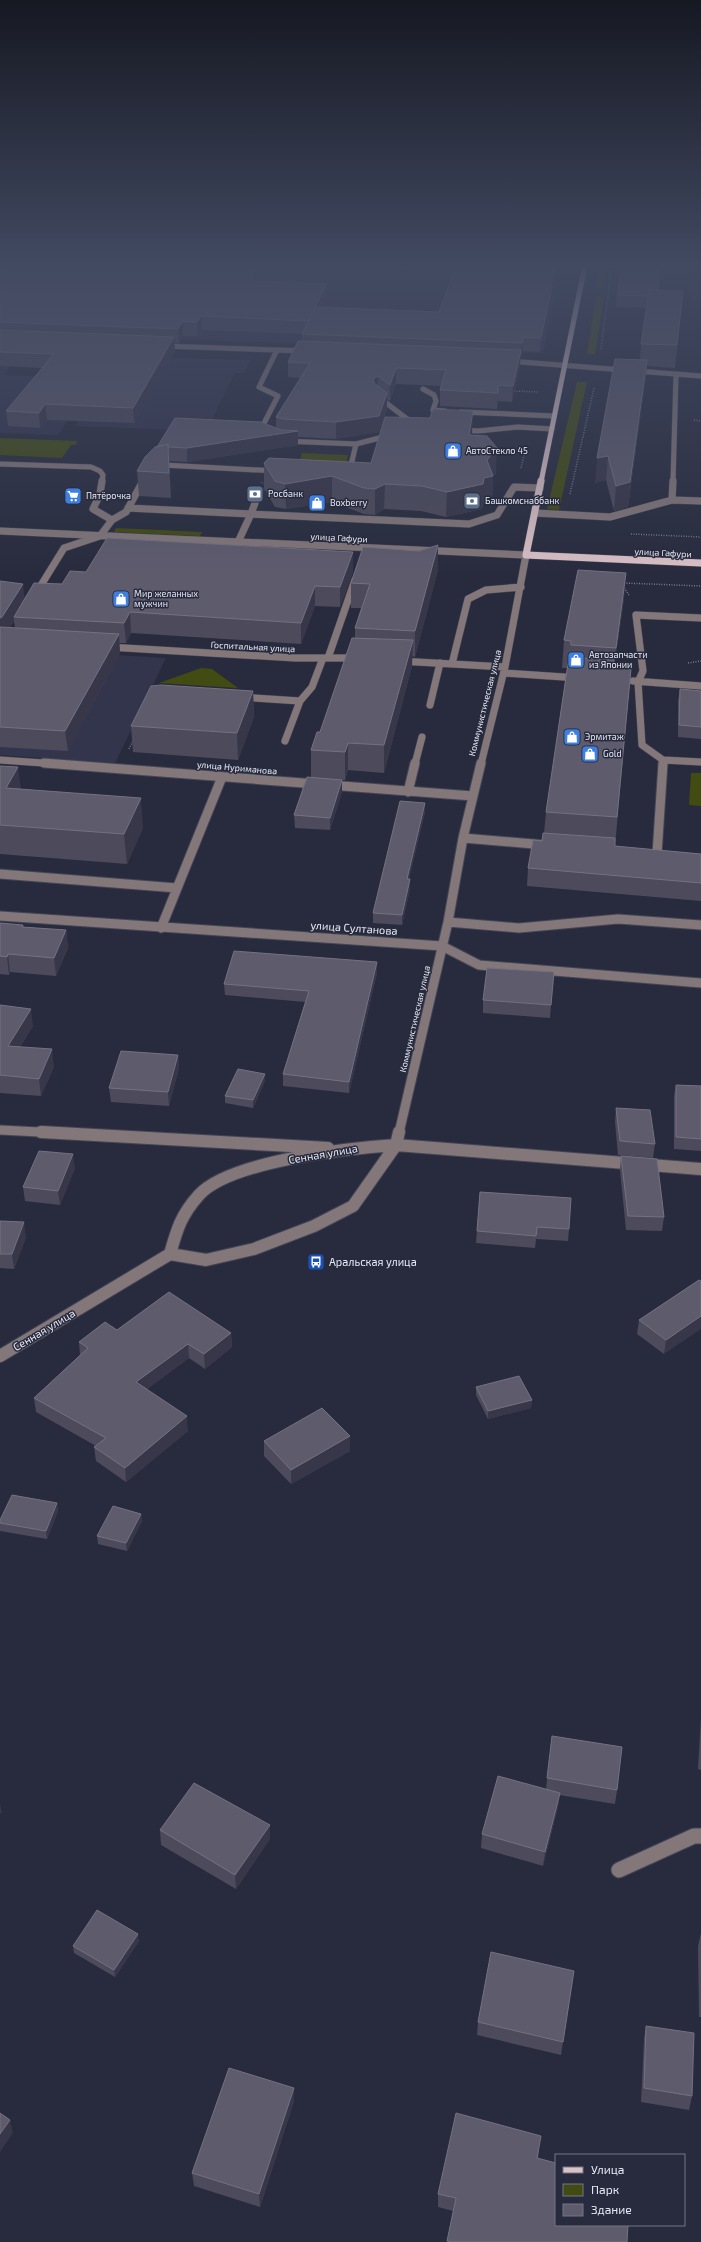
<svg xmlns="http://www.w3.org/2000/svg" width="701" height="2242" font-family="'Exo 2',sans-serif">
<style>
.built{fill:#32354c}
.green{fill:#424b12}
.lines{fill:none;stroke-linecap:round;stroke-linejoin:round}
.minor-tunnel{stroke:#444859;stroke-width:7;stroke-dasharray:7 3.5;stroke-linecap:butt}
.minor-far4-casing{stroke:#434657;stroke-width:6}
.minor-far3-casing{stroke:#434657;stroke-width:8}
.minor-far2-casing{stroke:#434657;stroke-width:11}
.minor-far1-casing{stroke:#434657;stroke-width:14}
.minor-casing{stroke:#434657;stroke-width:17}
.major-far1-casing{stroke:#434657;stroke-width:6}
.major-casing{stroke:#434657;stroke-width:8}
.path{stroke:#797c8c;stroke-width:1.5;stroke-dasharray:1 1.5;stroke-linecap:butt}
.minor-far4{stroke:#837779;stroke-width:5}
.minor-far3{stroke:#837779;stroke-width:7}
.minor-far2{stroke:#837779;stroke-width:9}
.minor-far1{stroke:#837779;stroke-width:12}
.minor{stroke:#837779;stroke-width:15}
.major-far1{stroke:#dbc2c6;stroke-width:5}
.major{stroke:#dbc2c6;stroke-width:7}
.wall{fill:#4d4a5c;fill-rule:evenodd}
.shaded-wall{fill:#383649}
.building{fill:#5e5b6d;stroke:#737182}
.labels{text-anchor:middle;stroke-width:3;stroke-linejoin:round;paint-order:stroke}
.far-poi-label{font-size:9px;fill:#e6e9f5;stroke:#282b3d;text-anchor:start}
.far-street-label{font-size:9px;fill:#e6e9f5;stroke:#282b3d}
.street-label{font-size:11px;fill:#e6e9f5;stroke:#282b3d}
.poi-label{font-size:11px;fill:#e6e9f5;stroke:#282b3d;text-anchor:start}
</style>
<rect width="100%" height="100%" fill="#282b3d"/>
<path class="built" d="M0 265H562L543 353 0 332Z
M692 267 701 268V300H691Z
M0 349 23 350 4 375 95 379 58 435 0 433Z
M120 356 250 360 244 373H235L206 431 75 426Z
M0 648 166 658 115 763 0 755Z"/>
<path class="green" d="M600 265H607L604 288H596Z
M596 296 604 297 595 354H587Z
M577 382H587L559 510 547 509Z
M0 438 78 441 75 445H71L62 458 0 455Z
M302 453 348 455 344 472 297 470Z
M116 528 202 532 200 536 114 532Z
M201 668 212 669 238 688 159 683Z
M691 773H701V806L689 805Z"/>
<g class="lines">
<path class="minor-tunnel" d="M255 503 264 483"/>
<g class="minor-far4-casing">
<path id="minor-far4" d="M162 346 306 351
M508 361 701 376
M423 389 434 395 436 401 433 410 445 411
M377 396 415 425
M461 412 554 416
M460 430 478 431 518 427 552 429
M264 433 260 431 278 396 259 387 277 350
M284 441 356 444 391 435
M0 464 91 467 100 471 103 475 102 482
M156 467 164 465 277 471
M349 474 356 444
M142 482 144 478
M673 482 676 375"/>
</g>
<g class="minor-far3-casing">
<path id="minor-far3" d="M672 500 673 481
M128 508 251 514 255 503
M535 513 610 517 672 500 701 501
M112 520 126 512 143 481
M0 531 526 555 505 667 481 764
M238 542 251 514 469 524 497 515 514 487 540 488
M35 595 64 548 100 536 112 520 93 509 100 494 102 481
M108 647 295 658H358
M328 658 355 580
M399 661 505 667
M452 664 468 599 486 590 521 587
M504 673 579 678
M633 681 701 686
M240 697 300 701 285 741
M300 701 312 687 323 658
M430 705 440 663
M0 760 58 764
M663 760 701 762
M415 764 422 737
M663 764V760L642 745 638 682 643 671 636 615 701 618"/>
</g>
<g class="minor-far2-casing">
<path id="minor-far2" d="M44 763 473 796
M408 792 415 763
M463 838 545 845
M657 854 663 763
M0 874 177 888
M0 916 442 946 479 965 701 983
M448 922 519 928 618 919 701 925
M161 928 222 777
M0 1130 59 1133
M399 1133 448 922 463 838 481 763"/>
</g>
<g class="minor-far1-casing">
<path id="minor-far1" d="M41 1132 328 1148
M399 1132 396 1145 701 1169
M396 1145 353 1206 314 1226 254 1249 206 1260 170 1254C177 1229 181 1215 199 1195 230 1161 350 1148 396 1145Z
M0 1356 170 1254"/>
</g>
<g class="minor-casing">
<path id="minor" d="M619 1870 694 1836H701"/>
</g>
<g class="major-far1-casing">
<path id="major-far1" d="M541 482 585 265"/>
</g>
<g class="major-casing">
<path id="major" d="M541 481 526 555 701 563"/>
</g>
<path class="path" d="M601 349 612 265
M514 391 539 392
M694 420 701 421
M521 468 526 447
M570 494 594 388
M631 534 701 537
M624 583 701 586
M623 586 629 595
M688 663 701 661
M129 749 134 739"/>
<use href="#minor-far4" class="minor-far4"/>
<use href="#minor-far3" class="minor-far3"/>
<use href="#minor-far2" class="minor-far2"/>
<use href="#minor-far1" class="minor-far1"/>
<use href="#minor" class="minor"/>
<use href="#major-far1" class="major-far1"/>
<use href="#major" class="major"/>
</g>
<path class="wall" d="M0 265H269L259 281 327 298 323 307 439 312 454 271 370 267V265H559L552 291 551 299 540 352 523 351 521 357H520V365L512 402 498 401 497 409 440 406V390L442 386 396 384 390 401 387 399V409L379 432 336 439 298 437V445L187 462 169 461 171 498 139 496 137 471 155 447 276 428V417L300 378 288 377V362L302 341V334L202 330 198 336H183L179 343H174L175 351 134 423 47 420 40 428 8 426 6 411 42 368 0 366Z
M658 290 683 291 675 368 647 366 645 383 628 507 614 511 606 480 595 483 640 360 641 344 646 308 616 307 617 295Z
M472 435 496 473 493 476 492 502 483 504 482 509 446 517 421 511 384 509 375 515 364 514 332 502 286 509 275 507 264 488V463H371Z
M438 545V570L415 657 412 656V666L384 773 348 770 345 780H342V792L330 830 295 828 294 815 311 777V750L320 732 355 638V628L361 608H351V583L419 551Z
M353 552V572L340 607 315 606 301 644 131 633 126 643H119L120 653 68 751 0 747V581L25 598 62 584 86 572ZM14 621 15 628 10 627Z
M624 599 614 667 631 669 615 846 701 854V901L527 886 528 868 542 841 544 833 546 812 567 668H562L564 640Z
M680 689 701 691V739L678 737V701Z
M253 691 254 717 238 760 133 752 131 726Z
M0 766 21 789 143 828 127 864 0 854Z
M425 803V812L409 879 410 889 402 925 373 923V913Z
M0 923 23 925 24 927 66 930 68 948 56 976 10 972 9 975 0 974Z
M377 973 349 1093 283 1086V1074L305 1002 225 995 224 984Z
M483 1000 551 1005 550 1018 483 1013Z
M0 1005 33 1026 20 1047 54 1067 41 1096 0 1093Z
M178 1055 179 1068 169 1106 111 1102 109 1088Z
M265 1081 253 1108 225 1103V1096Z
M676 1085 701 1086V1151L674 1149V1096Z
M616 1108 655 1144 653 1158 618 1155 615 1122Z
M621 1156 664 1217 662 1231 626 1230 620 1170Z
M75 1168 60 1205 25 1201 23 1187Z
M480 1192 569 1229 568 1241 536 1239 535 1248 476 1243Z
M0 1221 26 1237 14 1269 0 1268Z
M699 1280 664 1354 637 1334 639 1320Z
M117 1330 231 1333 232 1347 205 1369 189 1358 147 1389 188 1431 126 1482 96 1461 94 1447 96 1446 36 1412 34 1398 80 1355 79 1342Z
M476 1387 532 1400 531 1408 488 1419 476 1395Z
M264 1441 350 1451 291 1484 264 1456Z
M57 1503 58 1511 47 1539 0 1531V1520Z
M141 1514 142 1521 127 1551 98 1544 97 1536Z
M701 1717V1770L698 1769Z
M552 1736 617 1790 615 1804 559 1795 558 1807 543 1866 481 1848 482 1834 546 1789Z
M270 1825V1839L236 1889 161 1845 160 1830Z
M701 1933V2017H699L698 1946Z
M139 1941 115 1977 74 1953 73 1946Z
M574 1971 561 2055 477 2035 478 2022Z
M646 2026 692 2096 689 2110 641 2102 644 2039Z
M294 2101 260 2207 194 2186 192 2173Z
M539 2149 538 2158 627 2242H447L453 2211 438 2207V2194Z"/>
<path class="shaded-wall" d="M261 265H269L251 295 250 281Z
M556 265H559L552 291 551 299 540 352 541 338 551 285Z
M327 284V298L310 331V317Z
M201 316 202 330 198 336 197 322Z
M183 321V336L179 343 178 329Z
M174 337 175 351 134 423 133 408Z
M523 337V351L521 357 522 343Z
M521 350 520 365 512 402 513 386Z
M647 360 645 383 628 507 614 511 616 486Z
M396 368V384L390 401V385Z
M378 376V392L373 379Z
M498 385V401L497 409 498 393Z
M387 393V409L379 432 336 439V422Z
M45 404 47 420 40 428 39 413Z
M473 411 472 435 468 460 469 435Z
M298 431V445L187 462V448Z
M497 448 496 473 493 476 492 502 483 504 482 509 446 517 447 492 487 460Z
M608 456 606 480 595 483 597 458Z
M332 476V502L286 509 285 484Z
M385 484 384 509 375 515V489Z
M438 545V570L415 657V631Z
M353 552V572L340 607V587Z
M626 573 624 599 613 675 616 648Z
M23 584 25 602 14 617V621L5 636 0 637V618Z
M315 586V606L301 644V623Z
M130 612 131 633 126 643 124 623Z
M119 634 120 653 68 751 65 731Z
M413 640 412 666 384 773V745Z
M253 691 254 717 238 760 237 733Z
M348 743V770L345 780V752Z
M18 767 22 796 6 788Z
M342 780V792L330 830V818Z
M141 798 143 828 127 864 124 834Z
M425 803V812L407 888V879Z
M410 879V889L402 925V915Z
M66 930 68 948 56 976 54 958Z
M8 954 10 972 9 975 7 957Z
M377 962V973L349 1093V1082Z
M31 1009 33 1026 10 1063 8 1046Z
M52 1049 54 1067 41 1096 39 1079Z
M178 1055 179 1068 169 1106 168 1092Z
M265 1074V1081L253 1108V1100Z
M73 1154 75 1168 60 1205 58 1191Z
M24 1222 26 1237 14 1269 12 1254Z
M701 1316V1329L664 1354 666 1340Z
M231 1333 232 1347 205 1369 204 1354Z
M188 1344 189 1358 137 1396 136 1382Z
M532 1400 531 1408 488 1419V1411Z
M187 1416 188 1431 126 1482 125 1468Z
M350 1436V1451L291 1484V1470Z
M57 1503 58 1511 47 1539 46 1531Z
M141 1514 142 1521 127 1551 126 1543Z
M560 1793 558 1807 543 1866 545 1852Z
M0 1804 2 1812 0 1814Z
M270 1825V1839L236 1889 235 1875Z
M138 1934 139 1941 115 1977 114 1970Z
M294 2088V2101L260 2207 259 2194Z
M10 2120 13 2133 0 2152V2134Z"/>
<path class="building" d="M0 265H261L250 281 327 284 310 317 316 307 439 312 456 265H556L551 285 552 286 541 338 523 337 522 343 302 334 309 319V321L201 316 197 322 183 321 178 329 0 322Z
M622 265H660L658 290H649L648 296 617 295Z
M649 290 683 291 677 345 641 344Z
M0 330 174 337 133 408 45 404 39 413 6 411 54 354 0 352Z
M298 341 521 350 513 386 498 385V393L440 390 446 370 396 368 390 385 378 376 373 379 374 383 387 393 379 416 336 422 284 419 276 417 310 363 288 362Z
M615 359 647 360 630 482 616 486 608 456 597 458Z
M433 409 473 411 469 435 487 436 497 448 487 460 493 476 484 478 483 484 447 492 422 486 385 484 375 489 364 488 332 476 285 484 275 481 264 463 269 458 371 463 385 417 430 418Z
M175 418 261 422 281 430 298 431 187 448 168 447V444L157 447Z
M168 444 169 473 137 471 145 457 155 447Z
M107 538 353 552 340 587 315 586 301 623 130 612 124 623 14 617 34 583 62 584 70 571 86 572Z
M438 545 415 631 355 628 370 584 351 583 363 547 419 551Z
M578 570 626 573 616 648 571 645V641L564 640Z
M0 581 23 584 2 617 0 618Z
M0 627 119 634 65 731 0 727Z
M352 638 413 640 384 745 348 743 345 752 311 750 317 732H320Z
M569 657 614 660 613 667 631 669 617 817 546 812Z
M161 685 253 691 237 733 131 726 151 686Z
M680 689 701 691V727L679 725Z
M0 766 18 767 6 788 141 798 124 834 0 825Z
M307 777 342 780 330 818 294 815Z
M400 801 425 803 407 879H410L402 915 373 913Z
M543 833 615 838V846L701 854V883L528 868 533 840 542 841Z
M0 923 23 925 22 927 66 930 54 958 8 954 7 957 0 956Z
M234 951 377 962 349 1082 283 1074 309 991 224 984Z
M487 968 554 972 551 1005 483 1000Z
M0 1005 31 1009 8 1046 52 1049 39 1079 0 1075Z
M121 1051 178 1055 168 1092 109 1088Z
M238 1069 265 1074 253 1100 225 1096Z
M676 1085 701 1086V1139L676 1137Z
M616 1108 650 1110 655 1144 620 1141Z
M39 1151 73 1154 58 1191 23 1187Z
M621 1156 657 1159 664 1217 628 1216Z
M480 1192 571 1198 569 1229 537 1227 536 1236 477 1231Z
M0 1221 24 1222 12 1254H0Z
M699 1280 701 1281V1316L666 1340 639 1320Z
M169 1292 231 1333 204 1354 188 1344 136 1382 187 1416 125 1468 94 1447 106 1438 34 1398 88 1348 79 1342 105 1322 117 1330Z
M519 1376 532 1400 488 1411 476 1387Z
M322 1408 350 1436 291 1470 264 1441Z
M12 1495 57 1503 46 1531 0 1523V1520Z
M113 1506 141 1514 126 1543 97 1536Z
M552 1736 622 1747 617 1790 547 1778Z
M498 1776 560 1793 545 1852 482 1834Z
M194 1783 270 1825 235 1875 160 1830Z
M97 1910 138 1934 114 1970 73 1946Z
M491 1952 574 1971 563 2042 478 2022Z
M646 2026 694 2033 692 2096 644 2088Z
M229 2068 294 2088 259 2194 192 2173Z
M0 2113 10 2120 0 2134Z
M456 2113 541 2136 537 2158 556 2163V2225H628L627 2242H451L447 2241 456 2198 438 2194Z"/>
<linearGradient id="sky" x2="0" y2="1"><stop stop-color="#161822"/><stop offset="0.46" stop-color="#424a62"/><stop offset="1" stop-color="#424a62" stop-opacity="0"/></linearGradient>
<rect width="701" height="578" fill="url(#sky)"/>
<defs>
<g id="shop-square" transform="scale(0.9)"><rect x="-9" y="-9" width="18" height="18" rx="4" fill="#3f7fe0" stroke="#282b3d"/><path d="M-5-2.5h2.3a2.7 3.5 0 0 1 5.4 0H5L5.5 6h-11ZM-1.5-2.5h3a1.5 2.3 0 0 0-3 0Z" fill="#fff"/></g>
<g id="bank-square" transform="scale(0.9)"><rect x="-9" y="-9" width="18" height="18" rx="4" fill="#5c6f8a" stroke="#282b3d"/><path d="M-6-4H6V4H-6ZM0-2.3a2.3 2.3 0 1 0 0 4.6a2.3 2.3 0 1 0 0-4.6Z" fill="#fff"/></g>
<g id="supermarket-square" transform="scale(0.9)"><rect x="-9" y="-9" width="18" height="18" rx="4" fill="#3f7fe0" stroke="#282b3d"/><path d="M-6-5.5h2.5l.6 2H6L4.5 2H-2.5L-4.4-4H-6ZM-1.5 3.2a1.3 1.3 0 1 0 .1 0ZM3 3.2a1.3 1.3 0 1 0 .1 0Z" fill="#fff"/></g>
<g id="bus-square" transform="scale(0.9)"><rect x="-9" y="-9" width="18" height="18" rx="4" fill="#1a4fb4" stroke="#282b3d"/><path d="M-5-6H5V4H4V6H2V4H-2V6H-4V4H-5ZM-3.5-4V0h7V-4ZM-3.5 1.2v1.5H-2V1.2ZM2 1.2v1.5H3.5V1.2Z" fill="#fff"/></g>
</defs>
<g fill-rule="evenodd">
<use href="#shop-square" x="453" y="451"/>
<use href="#bank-square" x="255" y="494"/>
<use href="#supermarket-square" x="73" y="496"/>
<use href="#bank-square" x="472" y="501"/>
<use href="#shop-square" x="317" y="503"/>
<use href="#shop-square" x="121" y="599"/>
<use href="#shop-square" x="576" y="660"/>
<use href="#shop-square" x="572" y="737"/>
<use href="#shop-square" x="590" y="754"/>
<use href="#bus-square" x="316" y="1262"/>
</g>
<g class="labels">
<g class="far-poi-label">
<text x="466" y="454">АвтоСтекло 45</text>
<text x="268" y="497">Росбанк</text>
<text x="86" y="499">Пятёрочка</text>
<text x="485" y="504">Башкомснаббанк</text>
<text x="330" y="506">Boxberry</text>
<text x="134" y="597">Мир желанных<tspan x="134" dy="10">мужчин</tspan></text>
<text x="589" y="658">Автозапчасти<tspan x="589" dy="10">из Японии</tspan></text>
<text x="585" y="740">Эрмитаж</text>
<text x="603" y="757">Gold</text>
</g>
<g class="far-street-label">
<text transform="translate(339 538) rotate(3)" y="3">улица Гафури</text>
<text transform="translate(663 553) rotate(3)" y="3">улица Гафури</text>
<text transform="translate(253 647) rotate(3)" y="3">Госпитальная улица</text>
<text transform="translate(485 703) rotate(-76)" y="3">Коммунистическая улица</text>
<text transform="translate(237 768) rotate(5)" y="3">улица Нуриманова</text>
<text transform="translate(415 1019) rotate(-77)" y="3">Коммунистическая улица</text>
</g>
<g class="street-label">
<text transform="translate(354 928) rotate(4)" y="4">улица Султанова</text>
<text transform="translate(323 1154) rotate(-10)" y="4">Сенная улица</text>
<text transform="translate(44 1330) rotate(-31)" y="4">Сенная улица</text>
</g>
<g class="poi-label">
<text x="329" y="1266">Аральская улица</text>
</g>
</g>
<rect x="555" y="2154" width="130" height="72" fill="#282b3d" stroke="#747787"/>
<rect x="563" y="2167" width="20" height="6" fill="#dbc2c6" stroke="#747787"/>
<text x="591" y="2174" font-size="12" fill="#e6e9f5">Улица</text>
<rect x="563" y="2184" width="20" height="12" fill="#424b12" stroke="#747787"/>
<text x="591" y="2194" font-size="12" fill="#e6e9f5">Парк</text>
<rect x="563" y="2204" width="20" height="12" fill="#5e5b6d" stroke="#747787"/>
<text x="591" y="2214" font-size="12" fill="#e6e9f5">Здание</text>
</svg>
